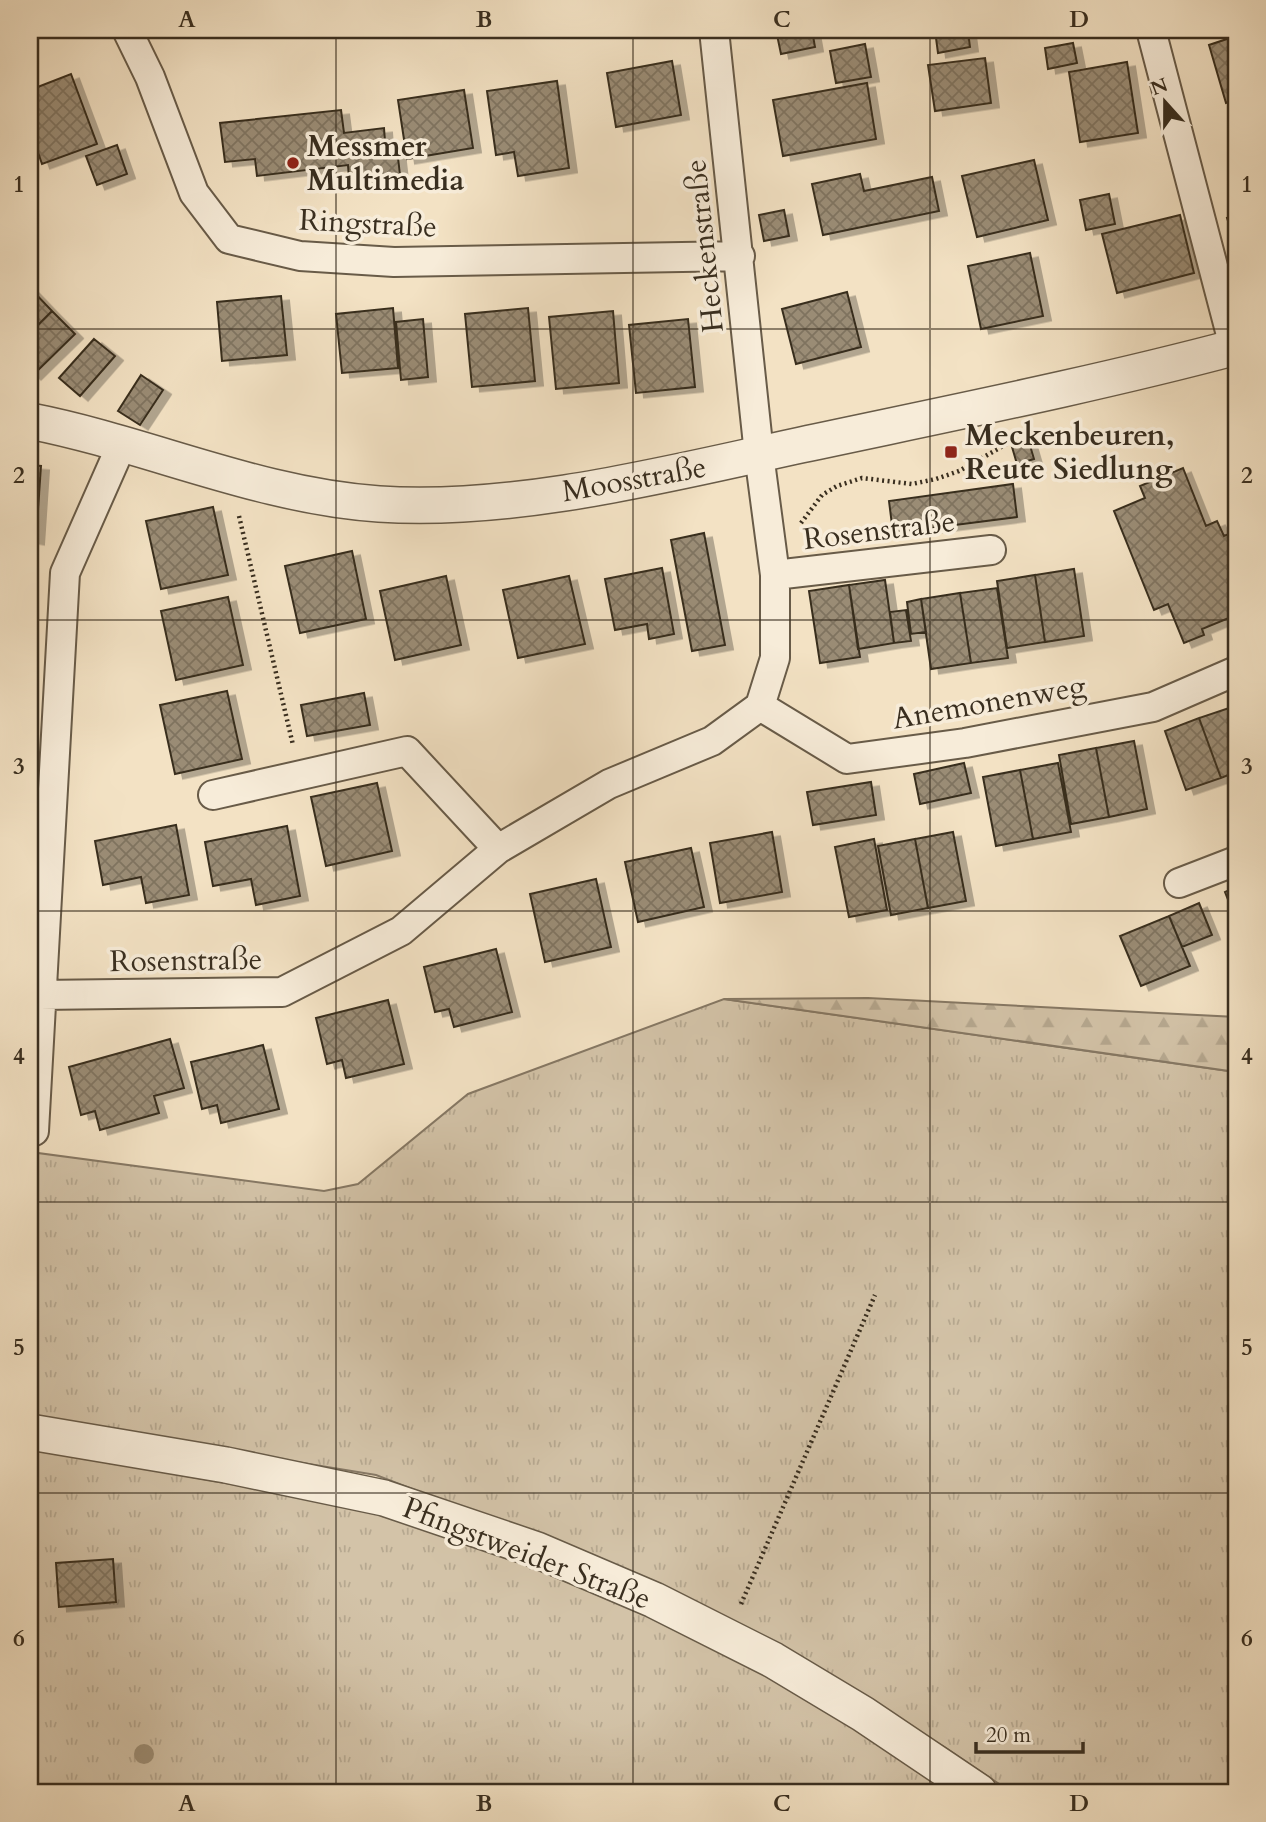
<svg xmlns="http://www.w3.org/2000/svg" width="1266" height="1822" font-family="Cardo,serif">
<style>
.grass{fill:url(#grass-tufts);stroke:#867864;stroke-width:2}
.forest{fill:url(#forest-firs);stroke:#867864;stroke-width:2}
.building{fill:url(#building-cross-hatch);stroke:#392e1f;stroke-width:2;filter:url(#shadow)}
.lines{fill:none;stroke-linecap:round;stroke-linejoin:round}
.minor-casing{stroke:#685b48;stroke-width:32}
.tertiary-casing{stroke:#685b48;stroke-width:38}
.path{stroke:#392e1f;stroke-width:4.5;stroke-dasharray:2 3.5;stroke-linecap:butt}
.minor{stroke:#f7ecd9;stroke-width:28}
.tertiary{stroke:#f7ecd9;stroke-width:35}
.tree{fill:#9e9078}
.grid{fill:none;stroke:#392e1f;stroke-width:2;stroke-opacity:0.55}
.poi-dot{fill:#8f2418;stroke:#f7ecd9;stroke-width:2.5}
.labels{text-anchor:middle;stroke-width:7;stroke-linejoin:round;paint-order:stroke}
.poi-label{font-size:30px;font-weight:bold;fill:#392e1f;stroke:#f7ecd9;text-anchor:start}
.street-label{font-size:30px;fill:#392e1f;stroke:#f7ecd9}
.neatline{fill:none;stroke:#392e1f;stroke-width:2.5}
.grid-label{font-size:23px;text-anchor:middle;font-weight:bold;fill:#392e1f}
</style>
<defs>
<pattern id="grass-tufts" width="24" height="20" patternUnits="userSpaceOnUse" patternTransform="scale(1.75)"><rect width="24" height="20" fill="#d3c3a8"/><path d="M3 7l-1-3M5 7V3M7 7l1-3M15 17l-1-3M17 17v-4M19 17l1-3" fill="none" stroke="#b6a890"/></pattern>
<pattern id="forest-firs" width="22" height="20" patternUnits="userSpaceOnUse" patternTransform="scale(1.75)"><rect width="22" height="20" fill="#d3c3a8"/><path d="M5 1l3.5 6h-7zM16 11l3.5 6h-7z" fill="#b6a890"/></pattern>
<pattern id="building-cross-hatch" width="8" height="8" patternUnits="userSpaceOnUse" patternTransform="scale(1.75)"><rect width="8" height="8" fill="#9a8c75"/><path d="M0 0l8 8M0 8l8-8" fill="none" stroke="#7f735f"/></pattern>
<filter id="shadow"><feDropShadow dx="8" dy="4.5" stdDeviation="0" flood-color="#0004"/></filter>
</defs>
<rect width="100%" height="100%" fill="#f3e2c4"/>
<filter id="stains"><feTurbulence type="fractalNoise" baseFrequency=".00286" numOctaves="4"/><feColorMatrix values="0 0 0 0 .2 0 0 0 0 .09 0 0 0 0 .02 0 0 0 .5 -.17"/></filter>
<radialGradient id="worn" r=".72"><stop offset=".6" stop-color="#630" stop-opacity="0"/><stop offset="1" stop-color="#630" stop-opacity=".3"/></radialGradient>
<path class="grass" d="M724 999 1236 1072V1792H1011L946 1748 799 1658 642 1578 376 1475 30 1418V1152L324 1191 358 1184 468 1094Z
M30 1448 349 1505 468 1542 637 1610 743 1661 960 1792H30Z"/>
<path class="forest" d="M868 998 1236 1017V1072L724 999Z"/>
<path class="building" d="M776 30H812L815 47 781 54Z
M968 32 970 47 938 53 936 38Z
M1236 36V100L1226 103 1209 45Z
M1073 43 1077 63 1048 69 1045 48Z
M865 44 871 77 836 83 830 51Z
M985 58 991 103 935 111 928 65Z
M672 61 681 115 616 127 607 73Z
M1127 62 1138 133 1080 142 1069 72Z
M71 74 97 144 42 164 30 129V90Z
M557 81 569 168 518 176 514 152 496 155 487 91Z
M867 83 876 139 783 156 773 100Z
M464 90 473 148 407 159 398 100Z
M341 110 344 133 384 128 385 141 396 140 400 175 349 180 348 165 257 176 255 159 225 162 220 123Z
M117 145 127 174 97 185 86 156Z
M1034 160 1048 220 977 237 962 176Z
M860 174 864 191 932 177 939 211 823 235 812 184Z
M1109 194 1115 224 1086 230 1080 200Z
M784 210 789 236 764 241 759 215Z
M1180 215 1194 273 1117 293 1102 234Z
M1236 215V246L1227 218Z
M1030 253 1043 316 981 329 968 266Z
M30 288 52 311 30 333Z
M847 292 861 347 796 364 782 309Z
M281 296 287 355 222 361 217 302Z
M393 308 398 368 342 373 336 314Z
M528 308 535 381 472 387 465 314Z
M52 311 75 334 33 375 30 372V333Z
M613 311 619 383 556 389 549 317Z
M423 319 428 377 401 380 396 322Z
M688 319 695 387 636 393 629 325Z
M94 339 115 356 80 396 59 378Z
M141 375 163 390 140 425 118 411Z
M1029 442 1034 459 1017 464 1012 447Z
M30 465 41 466 36 540 30 539Z
M1183 468 1206 526 1217 521 1224 536 1236 531V615L1202 629 1204 635 1184 643 1168 604 1154 610 1114 511 1145 498 1140 486Z
M1013 484 1017 517 893 533 889 501Z
M213 507 228 575 161 589 146 521Z
M704 533 725 645 692 651 671 540Z
M352 551 366 619 300 633 285 566Z
M662 568 674 634 649 639 647 624 615 630 605 579Z
M1074 569 1084 636 1045 642 1035 575Z
M1035 575 1045 642 1007 648 997 581Z
M446 576 461 645 395 660 380 591Z
M569 576 585 644 518 658 503 590Z
M885 580 894 643 858 649 849 585Z
M849 585 860 657 820 663 809 591Z
M997 588 1008 658 971 663 960 593Z
M960 593 971 663 931 669 921 599Z
M228 597 243 665 176 680 161 611Z
M921 599 926 632 911 634 907 602Z
M906 610 911 641 894 643 890 612Z
M227 691 242 759 175 774 160 705Z
M364 693 370 725 307 736 301 705Z
M1232 707 1236 719V772L1221 778 1199 718Z
M1199 718 1221 778 1186 790 1165 731Z
M1134 741 1147 809 1109 817 1096 748Z
M1096 748 1109 817 1071 824 1059 755Z
M964 763 971 793 920 804 914 774Z
M1058 763 1071 832 1033 839 1020 770Z
M1020 770 1033 839 996 846 983 777Z
M871 782 876 815 813 825 807 792Z
M377 783 392 851 326 866 311 797Z
M176 825 189 895 146 903 141 877 103 885 95 841Z
M287 826 300 896 256 905 251 879 213 886 205 842Z
M772 832 782 892 720 903 710 843Z
M953 832 966 901 928 908 915 839Z
M874 839 887 910 849 917 835 847Z
M915 839 928 908 891 915 878 846Z
M691 848 704 907 638 922 625 862Z
M596 879 611 947 545 962 530 894Z
M1236 887V920L1225 892Z
M1199 903 1212 935 1182 947 1169 916Z
M1169 916 1190 966 1141 986 1120 936Z
M496 949 512 1012 454 1027 449 1009 435 1012 424 967Z
M388 1000 404 1064 346 1078 342 1060 327 1064 316 1018Z
M170 1039 184 1088 154 1096 159 1113 100 1130 95 1111 81 1115 69 1067Z
M263 1045 279 1109 221 1123 217 1105 202 1109 191 1062Z
M113 1559 116 1602 59 1607 56 1563Z"/>
<g class="lines">
<g class="minor-casing">
<path id="minor" d="M127 30 150 77 194 193 229 239 300 256 394 262 740 256
M1151 30 1236 354
M775 575 991 550
M760 706 847 759 965 743 1153 707 1236 671
M213 795 407 751 498 849
M1179 883 1236 861
M40 995 282 992 401 931 498 849 609 784 712 741 760 706 775 658V575L759 454 714 30
M34 1131 65 573 122 444"/>
</g>
<g class="tertiary-casing">
<path id="tertiary" d="M30 421C148 444 258 496 379 504 516 513 667 474 801 445 946 414 1093 385 1236 347
M30 1432 226 1465 384 1498 537 1550 654 1600 773 1660 863 1714 979 1792"/>
</g>
<path class="path" d="M239 516 293 745
M801 523 822 495 837 486 862 478 912 484 936 479 959 471 1019 437
M741 1604 875 1295"/>
<use href="#minor" class="minor"/>
<use href="#tertiary" class="tertiary"/>
</g>
<circle class="tree" cx="144" cy="1754" r="10"/>
<path class="grid" d="M336 30V1792M633 30V1792M930 30V1792M30 329H1236M30 620H1236M30 911H1236M30 1202H1236M30 1493H1236"/>
<g class="poi-dot">
<circle cx="293" cy="163" r="7"/>
<rect x="944" y="445" width="14" height="14" rx="3.5"/>
</g>
<g class="labels">
<g class="poi-label">
<text x="307" y="156">Messmer<tspan x="307" dy="34">Multimedia</tspan></text>
<text x="965" y="445">Meckenbeuren,<tspan x="965" dy="34">Reute Siedlung</tspan></text>
</g>
<g class="street-label">
<text transform="translate(368 223) rotate(3)" y="10">Ringstraße</text>
<text transform="translate(704 246) rotate(-96)" y="10">Heckenstraße</text>
<text transform="translate(634 479) rotate(-10)" y="10">Moosstraße</text>
<text transform="translate(879 530) rotate(-7)" y="10">Rosenstraße</text>
<text transform="translate(989 702) rotate(-10)" y="10">Anemonenweg</text>
<text transform="translate(186 960) rotate(-1)" y="10">Rosenstraße</text>
<text transform="translate(527 1553) rotate(21)" y="10">Pfingstweider Straße</text>
</g>
</g>
<rect width="1266" height="1822" fill="none" stroke="#f3e2c4" stroke-width="77"/>
<g transform="translate(1165 102) rotate(339)" stroke="#f7ecd9" stroke-width="5" paint-order="stroke">
<path d="M0-5L12 26L0 18L-12 26Z" fill="#392e1f"/>
<text y="-10" font-size="19" font-weight="bold" text-anchor="middle" fill="#392e1f">N</text>
</g>
<path d="M976 1742v10h107v-10" fill="none" stroke="#392e1f" stroke-width="3.5"/>
<text x="986" y="1742" font-size="21" fill="#392e1f" stroke="#f7ecd9" stroke-width="5" paint-order="stroke">20 m</text>
<rect x="38" y="38" width="1190" height="1746" class="neatline"/>
<g class="grid-label">
<text x="187" y="27">A</text>
<text x="484" y="27">B</text>
<text x="782" y="27">C</text>
<text x="1079" y="27">D</text>
<text x="19" y="192">1</text>
<text x="1247" y="192">1</text>
<text x="19" y="483">2</text>
<text x="1247" y="483">2</text>
<text x="19" y="774">3</text>
<text x="1247" y="774">3</text>
<text x="19" y="1064">4</text>
<text x="1247" y="1064">4</text>
<text x="19" y="1355">5</text>
<text x="1247" y="1355">5</text>
<text x="19" y="1646">6</text>
<text x="1247" y="1646">6</text>
<text x="187" y="1811">A</text>
<text x="484" y="1811">B</text>
<text x="782" y="1811">C</text>
<text x="1079" y="1811">D</text>
</g>
<rect width="100%" height="100%" filter="url(#stains)"/>
<rect width="100%" height="100%" fill="url(#worn)"/>
</svg>
